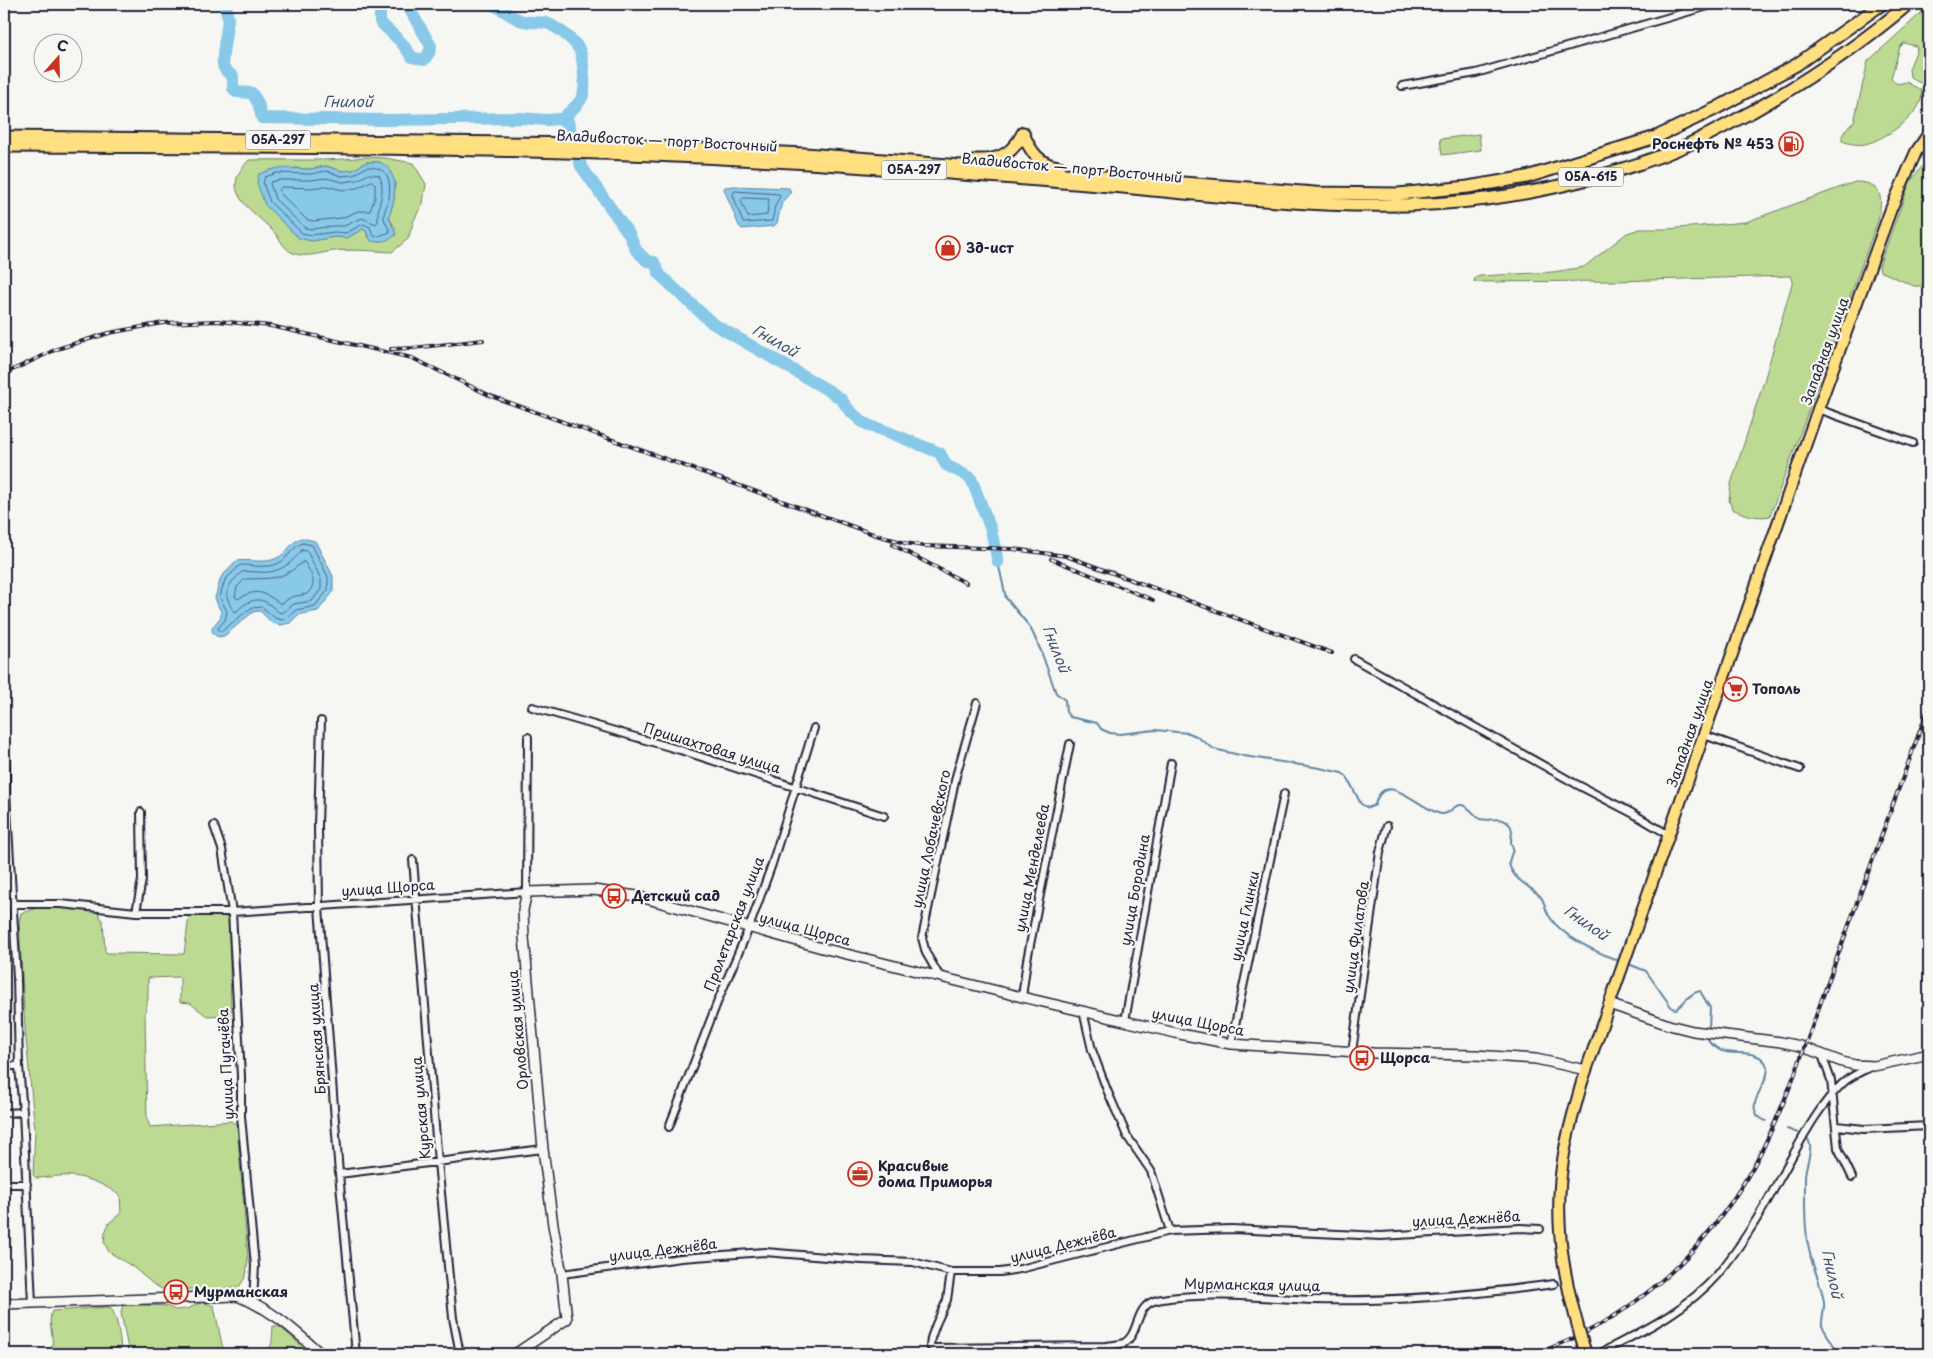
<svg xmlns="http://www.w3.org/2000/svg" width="1933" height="1358" font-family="'Playpen Sans',sans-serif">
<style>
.green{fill:#bcda92;stroke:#6f7e66;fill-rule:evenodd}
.water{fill:#88c8e9;stroke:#5f86a3}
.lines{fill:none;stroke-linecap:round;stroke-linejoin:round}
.shore{stroke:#4b6481;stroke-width:1}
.stream{stroke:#5f86a3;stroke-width:2}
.river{stroke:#88c8e9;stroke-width:12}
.street-casing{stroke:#22223b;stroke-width:10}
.secondary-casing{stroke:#22223b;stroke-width:12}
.primary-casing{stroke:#22223b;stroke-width:14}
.highway-casing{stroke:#22223b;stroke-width:15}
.street{stroke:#f6f6f2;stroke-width:6}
.secondary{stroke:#f6f6f2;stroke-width:9}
.primary{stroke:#ffdf80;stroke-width:10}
.highway{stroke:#ffdf80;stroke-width:11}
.rail-casing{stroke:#22223b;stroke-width:4}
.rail{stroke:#f6f6f2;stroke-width:2;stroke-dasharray:5.5;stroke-linecap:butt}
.primary-bridge-casing{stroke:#22223b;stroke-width:14;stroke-linecap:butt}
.primary-bridge{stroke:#ffdf80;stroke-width:10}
.labels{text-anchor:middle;stroke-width:4.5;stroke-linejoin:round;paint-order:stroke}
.shield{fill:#f6f6f2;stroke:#626272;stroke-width:1}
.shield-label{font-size:12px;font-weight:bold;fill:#22223b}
.street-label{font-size:14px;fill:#22223b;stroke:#f6f6f2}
.poi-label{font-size:14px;font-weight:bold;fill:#22223b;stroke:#f6f6f2;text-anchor:start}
.water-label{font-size:15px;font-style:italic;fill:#41546f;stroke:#f6f6f2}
</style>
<rect width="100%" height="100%" fill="#f6f6f2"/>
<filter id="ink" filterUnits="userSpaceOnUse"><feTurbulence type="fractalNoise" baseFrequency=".02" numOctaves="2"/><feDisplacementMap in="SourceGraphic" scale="10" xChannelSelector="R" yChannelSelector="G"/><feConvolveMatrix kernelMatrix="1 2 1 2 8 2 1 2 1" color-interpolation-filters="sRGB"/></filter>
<g filter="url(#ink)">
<path class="green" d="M1929 6V82C1922 86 1916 81 1910 77L1909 69 1917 49 1916 46 1904 43 1900 47 1891 78 1897 84 1906 82 1921 90C1928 111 1886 138 1869 143 1860 146 1850 144 1842 141V136L1846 129 1854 122 1868 61Z
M1479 134 1481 150 1442 155 1440 139Z
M365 157 385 158 413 163 426 184 423 203 414 220 408 239 392 252C373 251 354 249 334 251 322 252 308 258 296 254 284 251 280 238 272 230 252 209 217 192 249 160 287 159 328 162 365 157ZM366 162H380L392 176 395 182 394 200 389 217 396 230 368 237 366 231 363 229 347 238 334 237 312 241 299 238 265 205 294 168 311 169 326 166 342 171 353 170Z
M1929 157V234L1926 239 1929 243C1929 258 1933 274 1921 286H1914L1880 271 1879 266 1910 182Z
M1855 182C1883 182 1883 198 1878 220L1770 516C1757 519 1744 514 1732 509L1729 500 1731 484 1764 381 1793 280 1790 276 1615 281 1474 282 1475 278 1480 276 1553 272 1584 267 1627 233 1640 229H1668L1746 222Z
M38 908 72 909 97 912 103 921 105 951 107 953 184 954 189 916 221 915 227 918 229 923 231 1010 229 1015 207 1016 190 1003 180 1002V978L179 977 148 978V998L145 1015 147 1119 150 1127 231 1121 237 1125 248 1258 246 1276 239 1287 229 1289H162L153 1284 133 1267 109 1252 104 1242 105 1233 109 1223 121 1213 120 1196C105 1184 81 1174 60 1176 52 1176 45 1178 36 1178L33 1175 35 1130 25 1029 19 922 21 913Z
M202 1302 214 1306 224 1354H129L121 1313 123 1304 167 1306 175 1310 187 1309Z
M107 1307 111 1308C118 1318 121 1342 121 1354H49C58 1341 46 1325 52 1311Z
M273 1326 280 1327 311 1354H252C275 1348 271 1349 273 1326Z"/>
<path class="water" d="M366 162H380L389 168 395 182 394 200 389 217 396 235C390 240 379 243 371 241L366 231 363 229 347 238 334 237 312 241 299 238 265 205 257 183 259 174 277 168 311 169 326 166 342 171 353 170Z
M734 186 789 188 791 192 782 202 777 223 774 226 742 229 739 226 724 189 725 187Z
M302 538 315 541 333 576V592L318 611 298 615 290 623 281 625 272 623 260 611 253 612 224 636 219 637C213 635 212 632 212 627 227 612 220 614 215 598L221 577 237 561C250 559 266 564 277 558 288 553 291 541 302 538Z"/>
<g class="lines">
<path class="shore" d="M367 167C389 167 391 180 389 199 388 205 383 211 384 218 385 223 389 228 390 232L376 237 373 235 370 227 363 224 346 233 334 232 312 235 302 233 270 202 263 183 265 177 277 173 311 174 326 171 341 176 353 175Z
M369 174 379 175C387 191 376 206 378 222L376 224 362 218 344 226H333L312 229 305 228 275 199 270 184 271 182 279 180H311L326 178 343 182 357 180Z
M372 181 375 184V197L370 211H358L342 218 312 221 306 219 281 194 279 190 282 187 311 188 326 186 343 190 357 188Z
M735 191 779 194 780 196 775 206 772 221 743 223 733 195Z
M744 198 769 199 767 215 748 217 741 201Z
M303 543 312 545 328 577V590L315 606 296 610 287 618 281 620 275 618 262 607 251 608 222 631H219L218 628 225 620 227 611 220 598 222 589 225 580 240 565C252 565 268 569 279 563 289 558 293 545 303 543Z
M302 550 307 551 321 579V589L312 601 294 604 281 613C276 611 273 607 269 604 257 595 245 603 237 611H233C232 607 229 604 228 600 223 589 235 578 242 572 247 571 252 572 258 572 278 574 290 565 302 550Z
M303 562 305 563C312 575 318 583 307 594L291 597 281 604C265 593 257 587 238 599L235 597 237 587 245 579C273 578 280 581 303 562Z"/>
<path class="stream" d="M998 562 1006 598 1030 627 1041 651 1056 693 1065 700 1066 712 1070 717 1097 723 1101 729 1110 733 1120 734 1155 730 1189 733 1196 736 1214 749 1244 756 1320 768 1342 773 1347 777 1361 804 1368 808 1375 805C1384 766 1422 812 1442 814 1450 815 1453 804 1462 805 1470 807 1474 815 1480 819 1490 822 1501 815 1509 824 1514 829 1511 835 1511 842 1511 844 1513 847 1513 849 1512 856 1507 860 1510 867 1515 881 1530 886 1540 896 1545 901 1545 910 1549 916 1563 938 1597 952 1619 961
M1626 963 1646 971 1672 1008 1676 1009C1685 1003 1689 993 1700 991L1710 1008 1709 1027
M1708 1038 1709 1042C1713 1045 1717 1049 1722 1051 1737 1056 1760 1048 1767 1066 1773 1081 1737 1109 1766 1121
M1787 1129 1798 1133
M1806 1137C1816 1146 1805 1164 1805 1177 1805 1202 1804 1230 1810 1254 1814 1271 1822 1285 1824 1303 1825 1311 1821 1318 1822 1326L1839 1354"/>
<path class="river" d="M227 4C225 10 228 14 228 20 227 30 220 62 224 68 225 71 230 74 233 76V88L236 92 252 93 258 103 262 118 386 120 520 118 547 120 559 119 568 124
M376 4 380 7V22L401 42 412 57 424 60 429 53 431 46 410 10 411 4
M490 4C501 7 509 16 520 20 529 24 538 21 546 23 556 26 574 40 579 49 583 56 586 87 583 95 581 102 572 110 566 115L581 166 629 234 636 250 647 261 654 262 660 275 712 323 831 392 841 399 849 410 861 421 870 426 883 430 940 453 946 465 971 478 991 530 998 562"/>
<g class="street-casing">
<path id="street" d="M1402 86 1476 73 1715 4
M1818 409 1913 443
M1354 659 1576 784 1632 813 1669 835
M532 707 680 750 884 816
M321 721 318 826 319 907 339 1174 356 1354
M1704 735 1800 769
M4 752 6 760V793L17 978 19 1066 23 1112 32 1303
M214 826 222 849 232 912 241 1076V1116L255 1266 253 1301
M413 860 438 1162 453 1318 460 1354
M12 904H61L136 912H232L527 892 528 737
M136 912 142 880 141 812
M940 977 926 953 922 938 956 776 977 703
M1022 997 1027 960 1070 744
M1083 1011 1092 1050 1107 1090 1127 1136 1151 1171 1170 1231
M1125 1021 1171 763
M1231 1044 1284 794
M1352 1052 1380 852 1387 826
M1822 1055 1831 1080 1838 1148 1852 1177
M4 1066H19
M4 1113 23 1112
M1837 1126 1864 1129 1929 1126
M669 1127 719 998 749 928 772 864 814 728
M339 1174 543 1149
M4 1184H27
M951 1272 947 1300 936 1324 931 1338 930 1346 933 1348 1106 1346C1111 1345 1119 1345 1124 1343 1139 1335 1135 1307 1154 1301 1159 1299 1164 1299 1169 1298 1216 1292 1266 1298 1313 1300 1394 1302 1474 1295 1554 1284
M562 1274 681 1258 765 1252 862 1260 913 1262 951 1272H1000L1020 1269 1170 1231 1232 1229 1381 1236 1520 1228 1540 1229
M1598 1354C1641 1332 1686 1311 1718 1274 1742 1245 1762 1212 1780 1178 1798 1147 1816 1108 1843 1083 1852 1075 1862 1071 1873 1066"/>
</g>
<g class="secondary-casing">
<path id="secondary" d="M1609 1004 1669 1025 1693 1031 1781 1042 1800 1046 1842 1062 1855 1065 1874 1066 1929 1054
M4 1304 237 1296C272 1309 294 1330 321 1354
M515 1354 567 1319 562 1274 553 1225 543 1149 524 937 523 910 527 892 593 890 637 896 822 948 1022 997 1180 1034 1231 1044 1373 1053 1475 1055 1536 1059 1586 1070"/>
</g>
<g class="primary-casing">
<path id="primary" d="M1582 1082 1818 409 1891 209 1916 152 1929 133"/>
</g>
<g class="highway-casing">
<path id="highway" d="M1023 133C1030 151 1039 165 1059 167
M4 137 596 144 805 154 1315 193 1398 194 1468 187 1527 177 1656 137 1715 109 1796 65 1882 4
M4 146C282 147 561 146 839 165 937 172 1035 179 1133 188 1246 199 1373 214 1486 199 1549 191 1626 172 1685 146 1709 135 1732 122 1755 110 1809 79 1860 45 1908 4
M977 160C999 161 1013 153 1023 133"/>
</g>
<use href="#street" class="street"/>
<use href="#secondary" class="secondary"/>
<use href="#primary" class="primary"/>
<use href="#highway" class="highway"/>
<g class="rail-casing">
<path id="rail" d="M391 349 413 348 483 340
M4 374 57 349 109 333 163 323 217 321 271 326 412 358 491 396 876 535 905 543 924 546 1013 549 1066 556 1332 653
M893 545 966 583
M1051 559 1153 600
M1533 1354C1634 1322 1716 1243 1763 1148 1792 1089 1812 1025 1835 963 1866 877 1898 792 1929 706"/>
</g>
<use href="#rail" class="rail"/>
<g class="primary-bridge-casing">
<path id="primary-bridge" d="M1582 1082C1575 1108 1567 1133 1563 1160 1552 1228 1566 1289 1586 1354"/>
</g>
<use href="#primary-bridge" class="primary-bridge"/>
</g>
</g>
<defs>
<g id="fuel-ring" transform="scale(1.25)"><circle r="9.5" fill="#f6f6f2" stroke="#c8321e" stroke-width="1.5"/><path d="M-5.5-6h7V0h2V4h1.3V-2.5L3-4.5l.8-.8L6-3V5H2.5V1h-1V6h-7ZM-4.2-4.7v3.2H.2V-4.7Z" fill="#c8321e"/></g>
<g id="shop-ring" transform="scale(1.25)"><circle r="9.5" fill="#f6f6f2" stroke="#c8321e" stroke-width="1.5"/><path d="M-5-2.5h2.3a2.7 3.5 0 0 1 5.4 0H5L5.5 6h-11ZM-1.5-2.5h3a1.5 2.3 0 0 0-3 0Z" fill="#c8321e"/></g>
<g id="supermarket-ring" transform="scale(1.25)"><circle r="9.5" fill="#f6f6f2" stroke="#c8321e" stroke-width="1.5"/><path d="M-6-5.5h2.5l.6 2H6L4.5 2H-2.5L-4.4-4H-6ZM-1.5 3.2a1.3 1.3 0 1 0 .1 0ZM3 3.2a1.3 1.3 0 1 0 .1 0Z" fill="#c8321e"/></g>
<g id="bus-ring" transform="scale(1.25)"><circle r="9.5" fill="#f6f6f2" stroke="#c8321e" stroke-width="1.5"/><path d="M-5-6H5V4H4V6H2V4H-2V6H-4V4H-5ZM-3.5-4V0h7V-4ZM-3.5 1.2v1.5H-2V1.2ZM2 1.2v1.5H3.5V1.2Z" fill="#c8321e"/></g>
<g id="office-ring" transform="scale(1.25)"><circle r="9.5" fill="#f6f6f2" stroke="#c8321e" stroke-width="1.5"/><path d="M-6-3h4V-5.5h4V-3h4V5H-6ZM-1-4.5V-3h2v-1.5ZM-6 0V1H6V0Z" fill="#c8321e"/></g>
</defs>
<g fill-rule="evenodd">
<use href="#fuel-ring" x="1791" y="144"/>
<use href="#shop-ring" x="948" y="248"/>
<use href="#supermarket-ring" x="1735" y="689"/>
<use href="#bus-ring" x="614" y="896"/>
<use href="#bus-ring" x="1362" y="1058"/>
<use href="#office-ring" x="860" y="1174"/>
<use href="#bus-ring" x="176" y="1292"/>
</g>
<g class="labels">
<g class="shield">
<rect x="245.5" y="130.5" width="65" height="19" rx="4"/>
<rect x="881.5" y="160.5" width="65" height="19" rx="4"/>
<rect x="1558.5" y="167.5" width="65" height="19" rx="4"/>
</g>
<g class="shield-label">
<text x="278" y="144">05А-297</text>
<text x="914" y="174">05А-297</text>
<text x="1591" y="181">05А-615</text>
</g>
<g class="street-label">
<text transform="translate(667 141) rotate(3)" y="5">Владивосток — порт Восточный</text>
<text transform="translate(1072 168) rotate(5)" y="5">Владивосток — порт Восточный</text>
<text transform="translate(1825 351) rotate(-70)" y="5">Западная улица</text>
<text transform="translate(1690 733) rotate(-71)" y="5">Западная улица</text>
<text transform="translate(712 748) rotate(17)" y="5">Пришахтовая улица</text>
<text transform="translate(931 839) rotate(-78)" y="5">улица Лобачевского</text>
<text transform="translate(1032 868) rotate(-79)" y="5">улица Менделеева</text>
<text transform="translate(388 888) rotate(-4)" y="5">улица Щорса</text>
<text transform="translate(1135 890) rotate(-80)" y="5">улица Бородина</text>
<text transform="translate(1245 916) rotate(-78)" y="5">улица Глинки</text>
<text transform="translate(734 924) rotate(-69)" y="5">Пролетарская улица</text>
<text transform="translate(805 929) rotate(15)" y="5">улица Щорса</text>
<text transform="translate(1356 937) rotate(-82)" y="5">улица Филатова</text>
<text transform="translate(1198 1022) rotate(11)" y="5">улица Щорса</text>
<text transform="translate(518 1030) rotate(-95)" y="5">Орловская улица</text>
<text transform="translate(317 1039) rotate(-94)" y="5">Брянская улица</text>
<text transform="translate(226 1064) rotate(-93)" y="5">улица Пугачёва</text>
<text transform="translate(421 1108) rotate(-95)" y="5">Курская улица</text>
<text transform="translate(1466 1219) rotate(-3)" y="5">улица Дежнёва</text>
<text transform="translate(1063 1245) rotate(-14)" y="5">улица Дежнёва</text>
<text transform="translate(663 1250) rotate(-7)" y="5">улица Дежнёва</text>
<text transform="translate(1252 1285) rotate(1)" y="5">Мурманская улица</text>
</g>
<g class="poi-label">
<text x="1774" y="149" text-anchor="end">Роснефть № 453</text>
<text x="966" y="253">3д-ист</text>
<text x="1752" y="694">Тополь</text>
<text x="632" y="901">Детский сад</text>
<text x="1380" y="1063">Щорса</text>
<text x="878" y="1171">Красивые<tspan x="878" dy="16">дома Приморья</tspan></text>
<text x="194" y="1297">Мурманская</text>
</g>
<g class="water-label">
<text x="348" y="107">Гнилой</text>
<text transform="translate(775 341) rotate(30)" y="5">Гнилой</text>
<text transform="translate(1056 649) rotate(69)" y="5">Гнилой</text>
<text transform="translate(1586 923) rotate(35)" y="5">Гнилой</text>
<text transform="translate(1832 1274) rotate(78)" y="5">Гнилой</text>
</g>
</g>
<rect width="1933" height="1358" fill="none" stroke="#f6f6f2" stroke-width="20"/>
<rect x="10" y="10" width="1913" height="1338" fill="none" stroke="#22223b" stroke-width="2" filter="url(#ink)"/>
<g transform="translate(58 58) rotate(20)"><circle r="24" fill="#f6f6f2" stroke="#a1a1a9"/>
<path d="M0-4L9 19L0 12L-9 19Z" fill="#c8321e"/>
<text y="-8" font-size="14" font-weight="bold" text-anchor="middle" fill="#22223b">С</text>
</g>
</svg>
